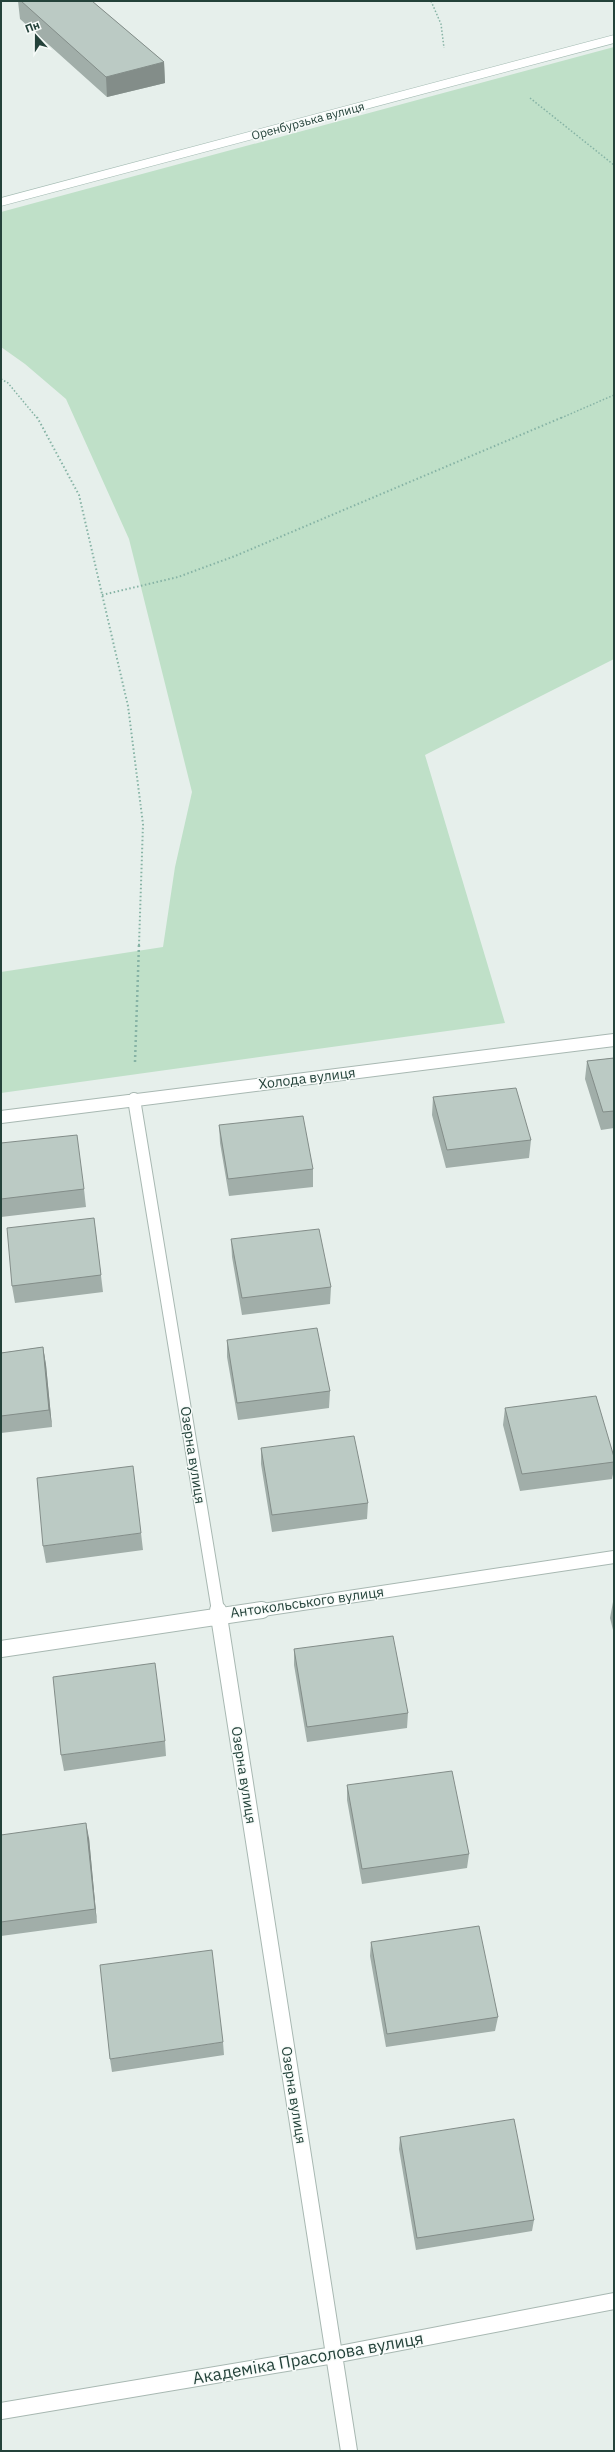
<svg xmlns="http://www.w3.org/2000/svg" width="615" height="2452" font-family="'IBM Plex Sans',sans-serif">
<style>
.green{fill:#bfe0c8}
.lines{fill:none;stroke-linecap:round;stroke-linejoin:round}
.street-far1-casing{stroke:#a8b8b2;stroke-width:14}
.street-casing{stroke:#a8b8b2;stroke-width:18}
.secondary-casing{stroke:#a4bbb3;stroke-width:9}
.path-far2{stroke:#86b3a5;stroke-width:1.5;stroke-dasharray:1.5 2;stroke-linecap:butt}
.path-far1{stroke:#86b3a5;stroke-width:2;stroke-dasharray:1.5 2.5;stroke-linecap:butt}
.path{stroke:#86b3a5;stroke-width:2.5;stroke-dasharray:2 3;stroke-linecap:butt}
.street-far1{stroke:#fff;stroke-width:12}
.street{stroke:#fff;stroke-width:16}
.secondary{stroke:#fff;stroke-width:8}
.wall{fill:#a1aea9}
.shaded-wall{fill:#838d89}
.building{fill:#bbcac4;stroke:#838d89}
.labels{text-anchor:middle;stroke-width:3;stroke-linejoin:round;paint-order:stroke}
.far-street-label{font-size:12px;fill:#24423a;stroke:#f7fbf9}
.street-label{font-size:14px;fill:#24423a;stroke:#f7fbf9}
.near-street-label{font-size:17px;fill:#24423a;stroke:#f7fbf9}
</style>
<rect width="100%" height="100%" fill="#e6efeb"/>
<path class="green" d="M614 47V659L425 755 505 1023 1 1093V972L163 947 175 867 192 792 129 539 66 399 25 364 1 347V212Z"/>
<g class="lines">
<g class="street-far1-casing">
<path id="street-far1" d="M134 1099 218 1611
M1 1117 614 1040
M256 1611 614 1557"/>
</g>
<g class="street-casing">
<path id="street" d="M218 1610 349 2451
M1 1649 262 1610
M1 2411 334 2355 614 2301"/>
</g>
<g class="secondary-casing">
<path id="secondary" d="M1 202 614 39"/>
</g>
<path class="path-far2" d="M431 1 441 24 444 48
M530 98 614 165
M1 379 8 383 37 418
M561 418 614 395"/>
<path class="path-far1" d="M37 417 79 495 128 706 143 824 139 945
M102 595 178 577 235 556 563 417"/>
<path class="path" d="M135 1062 139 944"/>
<use href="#street-far1" class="street-far1"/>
<use href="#street" class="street"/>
<use href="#secondary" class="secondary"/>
</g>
<path class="wall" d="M18 1H97L93 2 164 62 165 83 107 97 20 19Z
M614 1058V1128L601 1130 585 1079 587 1061Z
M433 1097 531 1140 529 1158 446 1168 432 1115Z
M219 1125 313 1169V1187L229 1196 220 1143Z
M1 1143 84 1189 86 1207 1 1217Z
M94 1218 103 1292 15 1303 12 1286Z
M231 1239 331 1287 330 1304 242 1315 232 1257Z
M227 1340 330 1391 329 1408 238 1420 227 1357Z
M43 1347 46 1365 52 1427 1 1433V1353Z
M505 1408 614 1457V1469L612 1479 520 1491 503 1425Z
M261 1448 368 1503 367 1519 272 1532 261 1464Z
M141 1533 143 1550 46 1563 43 1546Z
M613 1602H614V1634L610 1618Z
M294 1649 408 1713 407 1728 307 1742 294 1665Z
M165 1741 166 1756 64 1771 61 1755Z
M347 1785 469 1854 467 1868 362 1884 347 1800Z
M1 1835 89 1838 97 1923 1 1936Z
M371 1942 498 2017 495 2031 386 2047 370 1956Z
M223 2042 224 2055 112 2072 110 2059Z
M400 2137 534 2220 532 2231 416 2250 399 2149Z"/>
<path class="shaded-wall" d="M164 62 165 83 107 97 106 77Z
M43 1347 46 1365 52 1427 49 1410Z
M86 1823 89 1838 97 1923 95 1909Z"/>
<path class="building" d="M21 1H92L164 62 106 77Z
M614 1058V1111L603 1112 587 1061Z
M516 1088 531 1140 447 1150 433 1097Z
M303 1116 313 1169 228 1179 219 1125Z
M77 1135 84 1189 1 1199V1143Z
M94 1218 101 1275 12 1286 7 1228Z
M319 1229 331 1287 242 1298 231 1239Z
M317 1328 330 1391 237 1403 227 1340Z
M43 1347 49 1410 1 1416V1353Z
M596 1396 614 1457V1462L522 1474 505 1408Z
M354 1436 368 1503 272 1515 261 1448Z
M133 1466 141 1533 43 1546 37 1478Z
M393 1636 408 1713 307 1727 294 1649Z
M155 1663 165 1741 61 1755 53 1677Z
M452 1771 469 1854 362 1869 347 1785Z
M86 1823 95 1909 1 1922V1835Z
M479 1926 498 2017 387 2034 371 1942Z
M212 1950 223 2042 110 2059 100 1965Z
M514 2119 534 2220 417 2238 400 2137Z"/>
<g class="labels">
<g class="far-street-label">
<text transform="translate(308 121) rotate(-15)" y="4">Оренбурзька вулиця</text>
</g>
<g class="street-label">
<text transform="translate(307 1078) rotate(-7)" y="5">Холода вулиця</text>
<text transform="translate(193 1455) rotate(81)" y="5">Озерна вулиця</text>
<text transform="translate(307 1602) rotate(-8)" y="5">Антокольського вулиця</text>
<text transform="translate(244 1775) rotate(81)" y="5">Озерна вулиця</text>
<text transform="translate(294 2095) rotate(81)" y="5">Озерна вулиця</text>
</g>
<g class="near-street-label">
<text transform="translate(308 2358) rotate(-10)" y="6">Академіка Прасолова вулиця</text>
</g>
</g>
<rect width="615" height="2452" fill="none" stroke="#24423a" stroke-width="4"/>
<g transform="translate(36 36) rotate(339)" stroke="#f7fbf9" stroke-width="3" paint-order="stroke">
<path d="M0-3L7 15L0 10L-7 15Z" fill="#24423a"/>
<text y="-6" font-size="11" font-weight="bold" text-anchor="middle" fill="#24423a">Пн</text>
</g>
</svg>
